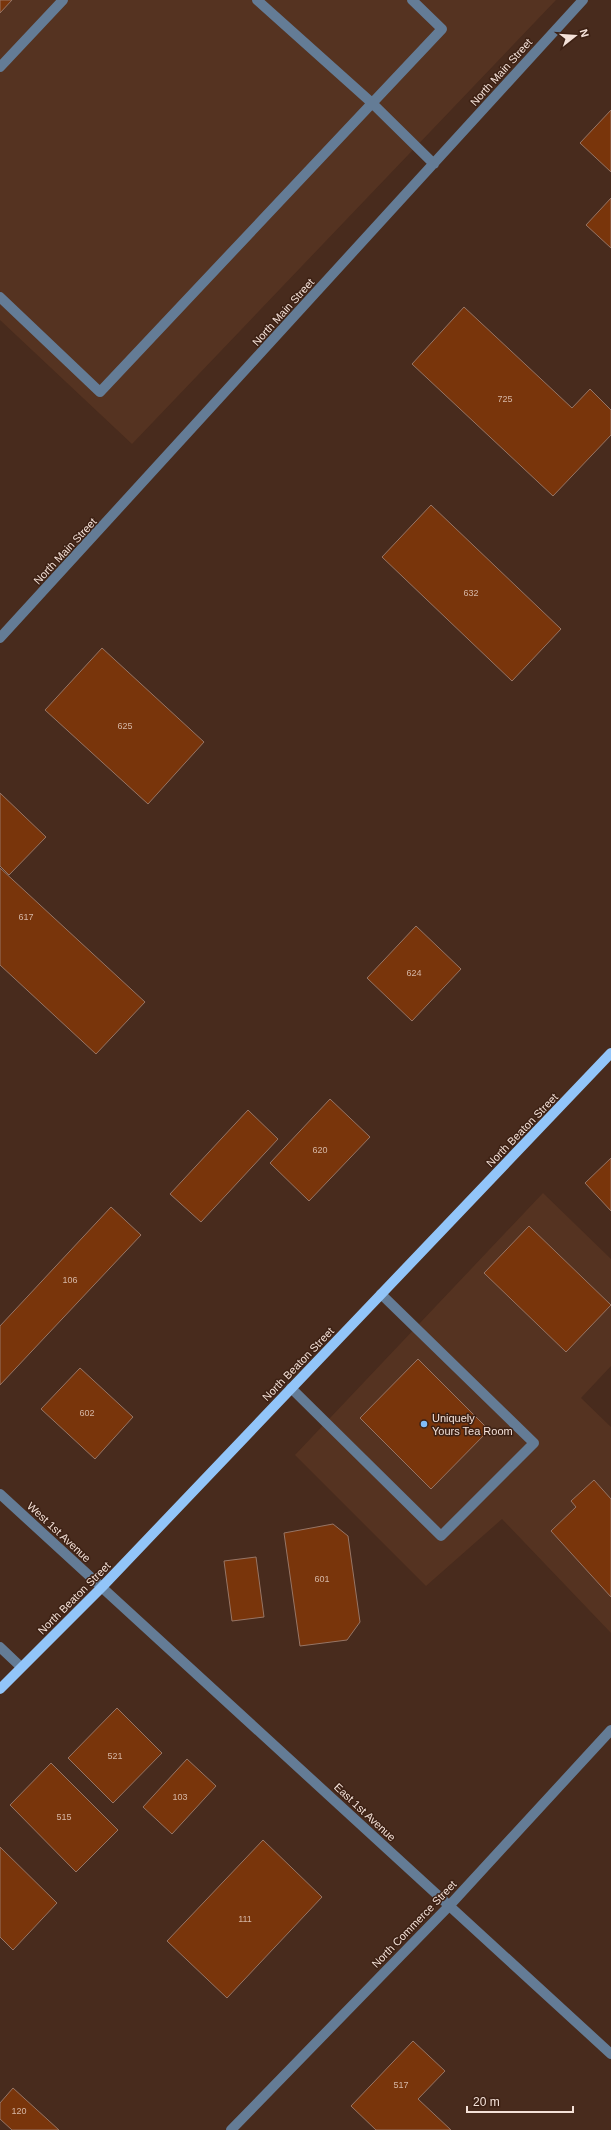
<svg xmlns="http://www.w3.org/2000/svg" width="611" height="2130" font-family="Arial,sans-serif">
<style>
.built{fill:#553321}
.building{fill:#79350b;stroke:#977565}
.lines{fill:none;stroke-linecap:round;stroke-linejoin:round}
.minor{stroke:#647c96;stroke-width:10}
.major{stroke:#92c5f9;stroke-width:10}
.poi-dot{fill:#81bdfa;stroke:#3d2114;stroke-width:1.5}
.labels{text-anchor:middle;stroke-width:3;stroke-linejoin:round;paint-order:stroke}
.number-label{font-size:9px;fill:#d5b6a5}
.street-label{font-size:11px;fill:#f4e1d8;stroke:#3d2114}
.poi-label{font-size:11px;fill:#f4e1d8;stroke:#3d2114;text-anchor:start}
</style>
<rect width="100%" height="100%" fill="#482b1d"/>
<path class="built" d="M0 0H556L132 444 0 320Z
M543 1193 611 1259V1366L581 1398 611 1427V1633L502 1519 426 1586 295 1455Z"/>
<path class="building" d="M0 0H12L0 13Z
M611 110V172L580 143Z
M611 198V248L586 225Z
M464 307 572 408 590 389 611 410V435L553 496 412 364Z
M431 505 561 629 512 681 382 557Z
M102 648 204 742 148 804 45 710Z
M0 793 46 837 9 875 0 866Z
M0 868 145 1002 96 1054 0 965Z
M416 926 461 969 412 1021 367 978Z
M330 1099 370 1137 309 1201 270 1163Z
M248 1110 278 1139 201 1222 170 1194Z
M611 1158V1211L585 1183Z
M111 1207 141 1235 0 1385V1326Z
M529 1226 611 1305 566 1352 484 1273Z
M418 1359 489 1430 431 1489 360 1418Z
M80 1368 133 1417 95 1459 41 1409Z
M594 1480 611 1499V1597L551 1531 576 1507 571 1501Z
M333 1524 348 1536 360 1622 347 1640 300 1646 284 1533Z
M256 1557 264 1617 232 1621 224 1561Z
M117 1708 162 1753 113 1803 68 1758Z
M187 1759 216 1786 172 1834 143 1807Z
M51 1763 118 1830 76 1872 10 1805Z
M263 1840 322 1897 227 1998 167 1941Z
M0 1847 57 1903 13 1950 0 1937Z
M413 2041 445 2071 418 2099 451 2130H376L351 2106Z
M13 2088 59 2130H12L0 2119V2103Z"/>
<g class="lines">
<path class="minor" d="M257 0 372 103 434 164
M0 67 63 0
M0 297 100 392 442 29 412 0
M0 638 583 0
M291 1388 441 1536 534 1443 381 1294
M0 1494 611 2054
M0 1647 21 1667
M231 2130 449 1906 611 1730"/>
<path class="major" d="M0 1689 102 1587 611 1053"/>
</g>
<circle class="poi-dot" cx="424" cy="1424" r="4"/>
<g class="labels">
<g class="number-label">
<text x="505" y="402">725</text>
<text x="471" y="596">632</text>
<text x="125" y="729">625</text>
<text x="26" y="920">617</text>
<text x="414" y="976">624</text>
<text x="320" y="1153">620</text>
<text x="70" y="1283">106</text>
<text x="87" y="1416">602</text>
<text x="322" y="1582">601</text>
<text x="115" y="1759">521</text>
<text x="180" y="1800">103</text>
<text x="64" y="1820">515</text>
<text x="245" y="1922">111</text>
<text x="401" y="2088">517</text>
<text x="19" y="2114">120</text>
</g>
<g class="street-label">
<text transform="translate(501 72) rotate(-48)" y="4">North Main Street</text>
<text transform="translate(283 312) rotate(-48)" y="4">North Main Street</text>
<text transform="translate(65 551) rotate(-47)" y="4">North Main Street</text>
<text transform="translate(522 1130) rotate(-46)" y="4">North Beaton Street</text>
<text transform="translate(298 1364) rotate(-46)" y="4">North Beaton Street</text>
<text transform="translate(59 1532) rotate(43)" y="4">West 1st Avenue</text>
<text transform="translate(74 1598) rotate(-45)" y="4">North Beaton Street</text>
<text transform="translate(365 1812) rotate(43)" y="4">East 1st Avenue</text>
<text transform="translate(414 1924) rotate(-46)" y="4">North Commerce Street</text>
</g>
<g class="poi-label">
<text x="432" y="1422">Uniquely<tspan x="432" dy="13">Yours Tea Room</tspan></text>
</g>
</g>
<g transform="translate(575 36) rotate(73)" stroke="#3d2114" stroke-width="3" paint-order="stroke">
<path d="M0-3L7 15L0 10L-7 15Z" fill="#f4e1d8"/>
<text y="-6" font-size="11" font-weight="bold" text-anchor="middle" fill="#f4e1d8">N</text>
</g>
<path d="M467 2106v6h106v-6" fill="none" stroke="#f4e1d8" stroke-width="2"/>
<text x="473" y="2106" font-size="12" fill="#f4e1d8" stroke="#3d2114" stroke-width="3" paint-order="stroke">20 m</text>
</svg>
